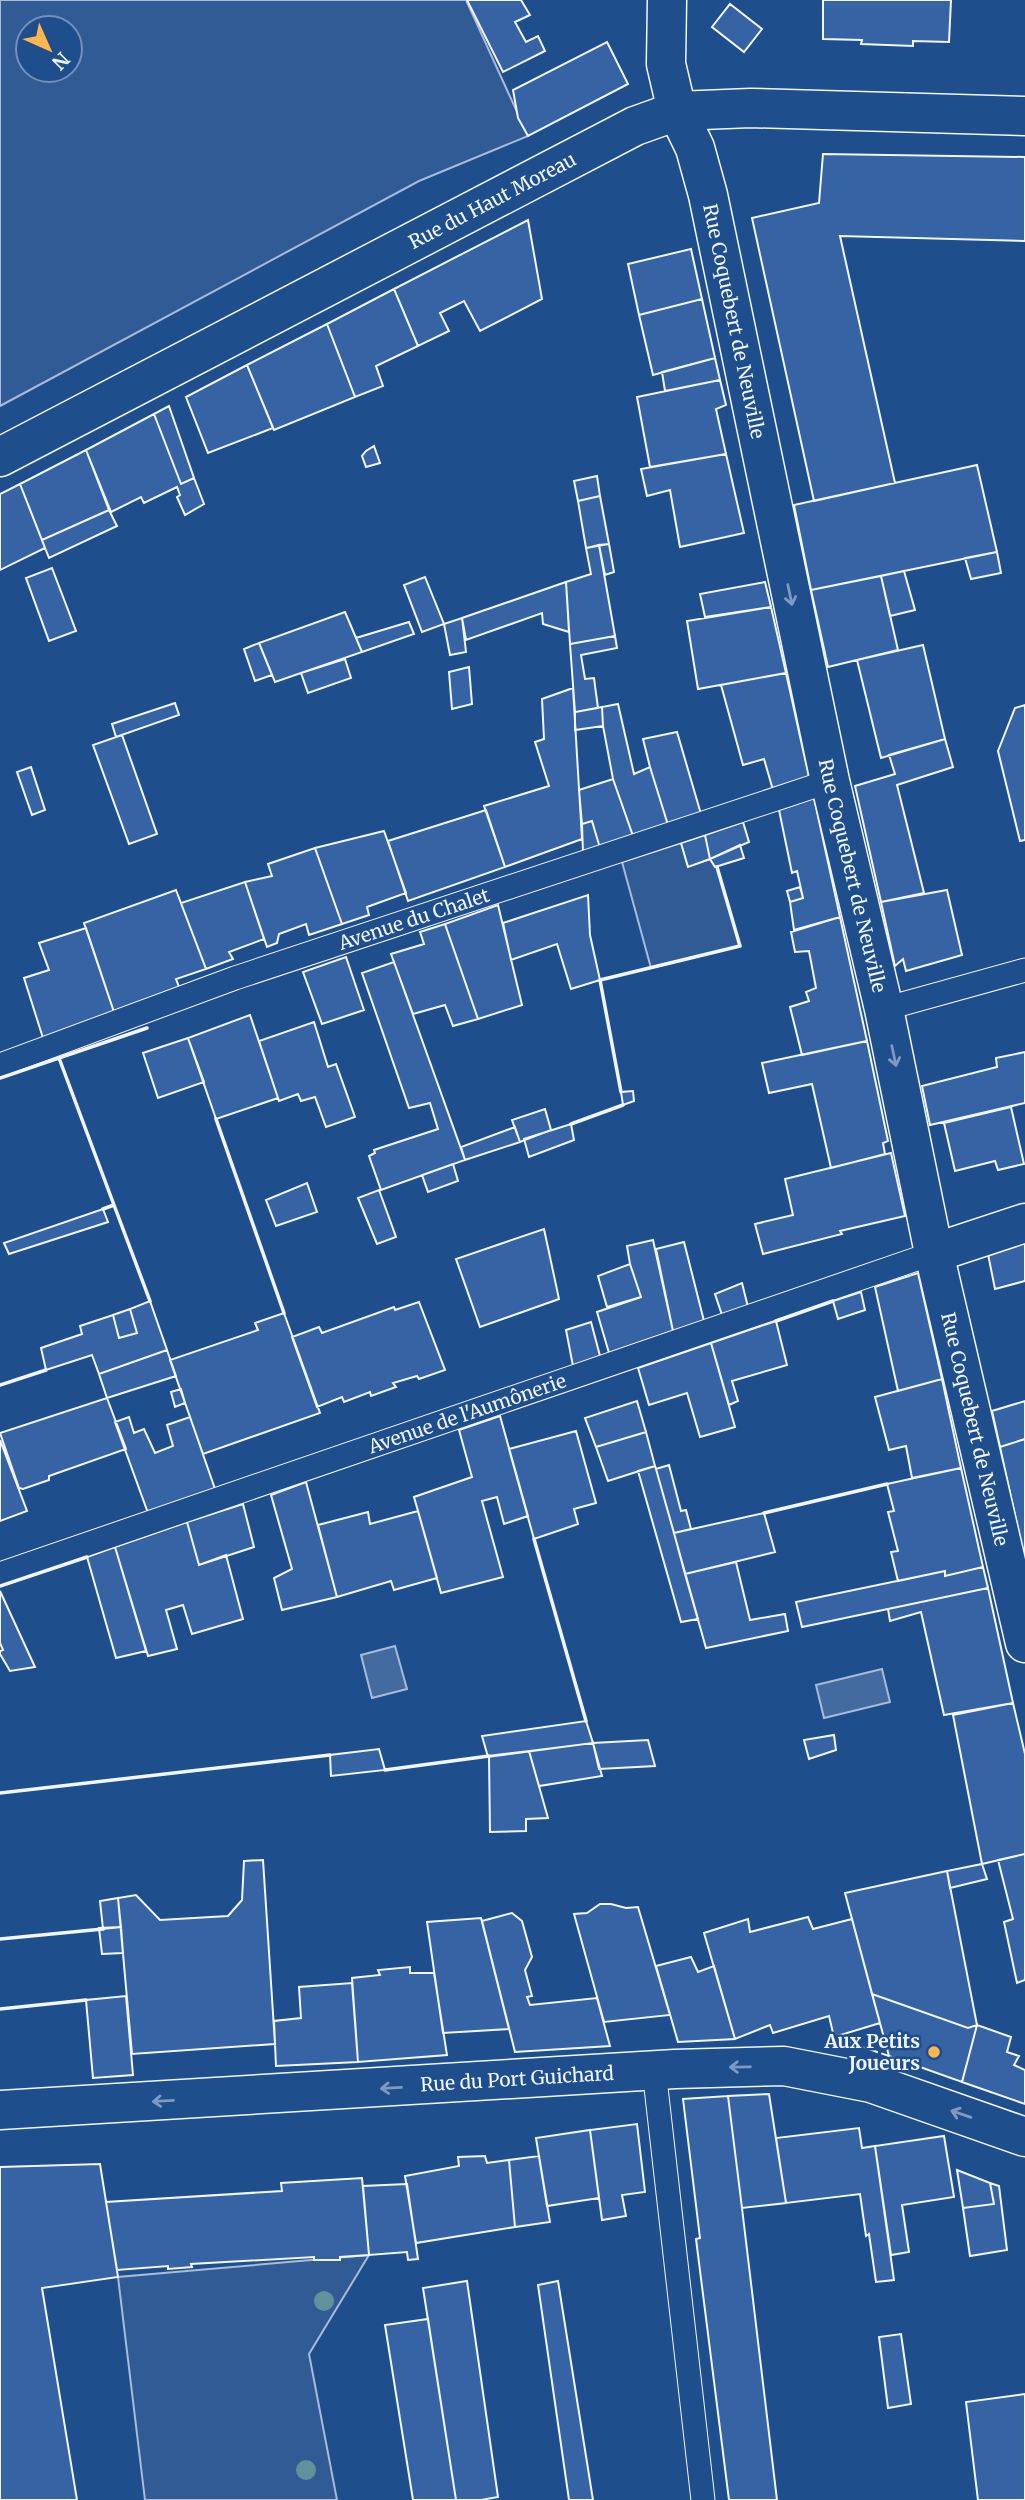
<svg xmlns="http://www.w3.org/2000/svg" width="1025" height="2500" font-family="Merriweather,serif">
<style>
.built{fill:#305b95;stroke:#a8bbd7;stroke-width:2;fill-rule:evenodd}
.water{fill:#446ba0;stroke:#a8bbd7;stroke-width:2}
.building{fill:#3563a3;stroke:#f2f6ff;stroke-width:2}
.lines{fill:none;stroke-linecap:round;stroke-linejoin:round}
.service-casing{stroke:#f2f6ff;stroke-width:25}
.minor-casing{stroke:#f2f6ff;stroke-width:41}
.service{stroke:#1f4e8c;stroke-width:23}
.minor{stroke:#1f4e8c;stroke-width:38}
.fence{stroke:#f2f6ff;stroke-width:2;stroke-dasharray:9 3.5;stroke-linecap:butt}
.wall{stroke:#f2f6ff;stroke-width:3.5}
.tree{fill:#61919a}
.oneway{stroke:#7e9ac0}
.poi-dot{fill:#ffb74d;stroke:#1f4e8c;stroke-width:2.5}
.labels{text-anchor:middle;stroke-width:5;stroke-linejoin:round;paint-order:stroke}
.street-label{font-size:19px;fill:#f2f6ff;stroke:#1f4e8c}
.poi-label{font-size:19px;font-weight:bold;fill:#f2f6ff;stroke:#1f4e8c;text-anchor:end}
</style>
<rect width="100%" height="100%" fill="#1f4e8c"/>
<path class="built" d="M0 0H466L528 136 419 181 0 406ZM28 28H70V70H28Z
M681 843 688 866 710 859 717 867 740 946 651 968 622 862Z
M369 2255 309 2354 337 2500H145L118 2277Z"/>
<path class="water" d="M395 1646 407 1689 372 1698 361 1655Z
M882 1669 890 1702 824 1718 816 1685Z"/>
<path class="building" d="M467 0H521L530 15 515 22 526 42 538 36 545 51 503 72Z
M823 0H951L949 42 913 41V46L861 44 862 40 823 39Z
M730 4 762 29 744 52 712 27Z
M607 42 628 84 528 136 518 118 513 90Z
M823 154 1025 157V241L840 236 895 483 814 501 752 218 819 203Z
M528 220 542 299 480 331 464 301 440 313 449 331 418 346 394 289Z
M691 249 702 299 639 315 628 264Z
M394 289 418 346 376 366 383 386 355 397 327 324Z
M702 299 715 358 653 375 639 315Z
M327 324 355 397 274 430 247 365Z
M715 358 720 380 665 391 662 372Z
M247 365 273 428 208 453 186 397Z
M720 380 726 405 716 409 726 454 650 467 637 397Z
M169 406 194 478 181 484 154 414Z
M154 414 181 484 194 478 204 504 185 515 177 497 180 495 177 487 144 503 141 497 111 512 86 450Z
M374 446 380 463 366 467 362 456 366 451Z
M86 450 109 510 42 540 20 484Z
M726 454 744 533 680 547 670 490 647 496 641 469Z
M977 465 997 552 811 590 794 505Z
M597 476 600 496 578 501 574 481Z
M20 484 45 548 0 570V494Z
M600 496 609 544 586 548 578 501Z
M109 510 117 526 49 558 42 540Z
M609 544 614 572 605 575 599 545Z
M599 545 615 636 570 644 566 582 591 574 586 548Z
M997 552 1001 573 971 579 965 558Z
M52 568 76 631 49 641 26 578Z
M904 571 915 610 890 616 881 576Z
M881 576 898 650 828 667 811 590Z
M425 577 444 624 422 632 404 585Z
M566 582 569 632 543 624 542 613 466 640 462 618Z
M765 582 771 607 705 617 700 594Z
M771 607 786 673 698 689 687 621Z
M345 612 362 652 275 682 259 643Z
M462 618 466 652 450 655 444 624Z
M409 622 414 634 362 652 356 638Z
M615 636 617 648 581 655 585 679 594 678 598 708 575 712 570 644Z
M259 643 272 675 255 681 244 649Z
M923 645 945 739 881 758 857 660Z
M345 659 351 678 308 693 301 673Z
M469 667 472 704 452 709 449 672Z
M786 673 809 777 773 790 764 759 743 765 721 685Z
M573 688 582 839 505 867 484 806 549 786 535 742 544 739 542 699Z
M175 703 179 715 116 737 112 724Z
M618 704 634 774 650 767 668 825 633 836 613 779 603 726 602 707Z
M1025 705V840L1020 841 998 751 1015 708Z
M602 707 603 726 575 730V712Z
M677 732 701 814 668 825 650 767 643 739Z
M122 735 157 834 129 844 93 745Z
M945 739 953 767 897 785 924 893 881 902 855 786 895 774 889 755Z
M31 767 45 810 32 815 17 772Z
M613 779 633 836 600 848 592 821 582 824 579 790Z
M814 798 840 917 794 930 790 902 803 898 797 871 792 873 779 810Z
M486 810 505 867 408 901 388 841Z
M592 821 600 848 583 853 582 824Z
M743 822 749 842 710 859 705 835Z
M384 831 406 893 367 907 369 915 342 924 315 848Z
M705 835 710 859 688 867 681 843Z
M740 845 744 858 715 867 710 859Z
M315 848 342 924 309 935 306 924 279 934 277 943 267 947 245 882 272 876 268 864Z
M245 882 264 939 229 952 233 959 206 969 181 903Z
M800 887 803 898 790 902 787 891Z
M176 890 206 969 176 979 181 992 115 1015 84 923Z
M947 890 962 955 906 971 903 959 895 966 881 902Z
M588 895 590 935 600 980 571 989 557 944 511 960 503 923Z
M498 905 522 1005 478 1019 445 924Z
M840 917 867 1041 802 1055 790 1007 809 1001 806 992 816 988 809 951 795 952 791 932Z
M445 924 478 1019 453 1026 445 1005 413 1014 391 954 424 944 420 932Z
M86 928 115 1015 43 1038 24 978 49 970 39 943Z
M346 957 364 1010 322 1024 303 972Z
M394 962 465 1160 381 1190 369 1156 375 1153 374 1150 438 1129 430 1103 409 1108 362 973Z
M250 1015 278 1098 216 1119 188 1038Z
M314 1022 328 1067 336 1064 355 1117 326 1127 315 1097 301 1101 298 1094 279 1101 259 1041Z
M188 1038 204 1082 158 1098 143 1053Z
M867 1041 888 1141 883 1143 885 1154 831 1168 812 1084 769 1093 762 1063Z
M1025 1052V1103L930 1125 922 1086 997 1067 996 1058Z
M633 1091 634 1101 623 1105 621 1092Z
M1011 1107 1024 1164 998 1170 995 1161 955 1171 944 1123Z
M545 1109 551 1130 520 1142 512 1120Z
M571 1124 574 1140 529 1157 524 1139Z
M515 1127 520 1142 465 1160 461 1147Z
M891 1153 905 1216 840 1231 842 1234 763 1254 755 1224 793 1215 785 1179Z
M453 1164 458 1181 428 1192 422 1175Z
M307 1183 317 1212 276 1226 266 1200Z
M379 1190 396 1237 377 1244 358 1198Z
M103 1209 108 1222 9 1254 4 1243Z
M544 1229 559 1299 480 1327 456 1259Z
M1025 1239V1281L995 1289 988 1254Z
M653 1240 673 1331 609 1353 597 1312 641 1297 630 1264 627 1246Z
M684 1242 704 1321 673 1331 656 1249Z
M630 1264 641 1297 607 1307 598 1276Z
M918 1273 942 1379 898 1391 875 1287Z
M742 1283 748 1307 722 1315 715 1294Z
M861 1292 865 1310 838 1319 833 1301Z
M150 1301 167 1350 99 1374 92 1355 46 1370 41 1348 82 1334 80 1326 113 1315 119 1338 137 1333 130 1309Z
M419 1302 445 1370 419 1379 417 1376 393 1383 396 1387 371 1396 370 1392 344 1402 342 1397 317 1407 292 1337 319 1327 322 1333 394 1307 395 1310Z
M130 1309 137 1333 119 1338 113 1315Z
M284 1313 320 1413 203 1454 170 1360 258 1330 255 1323Z
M776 1321 787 1365 732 1381 738 1401 729 1405 711 1343Z
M591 1322 600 1356 573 1366 566 1330Z
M711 1343 735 1427 700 1437 687 1393 649 1405 638 1368Z
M167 1350 176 1376 107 1398 99 1374Z
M942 1379 961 1468 912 1478 906 1446 889 1450 875 1397Z
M181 1389 185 1403 175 1407 171 1392Z
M107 1398 126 1449 49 1476V1480L23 1489 19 1488 0 1433Z
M637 1401 646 1432 596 1447 585 1418Z
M1025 1401V1439L1000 1447 992 1411Z
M500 1416 528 1516 504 1524 497 1497 482 1501 503 1577 441 1593 414 1497 472 1477 459 1430Z
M129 1417 134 1433 144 1429 155 1453 173 1446 167 1425 190 1417 215 1489 148 1513 115 1422Z
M576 1431 596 1503 574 1509 578 1524 534 1539 509 1449Z
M646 1432 655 1466 608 1481 596 1447Z
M1025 1439V1561L1000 1447Z
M0 1440 27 1511 0 1521Z
M669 1465 681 1511 686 1510 691 1529 674 1533 656 1469Z
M655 1466 656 1469 698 1619 681 1622 638 1471Z
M961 1468 983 1567 945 1576V1571L898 1581 891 1552 898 1551 888 1512 894 1511 887 1484Z
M306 1482 337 1597 282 1610 274 1578 292 1569 271 1495Z
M243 1504 254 1547 199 1565 187 1522Z
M418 1511 437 1578 394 1590 391 1581 337 1597 318 1525 368 1512 370 1524Z
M764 1513 775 1552 685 1574 674 1533Z
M187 1522 199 1565 226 1555 243 1619 192 1634 183 1605 166 1610 177 1649 148 1656 115 1547Z
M115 1547 146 1651 116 1658 87 1557Z
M736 1562 750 1620 785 1614 788 1631 706 1648 685 1574Z
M983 1567 988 1588 802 1627 796 1602 945 1571V1576Z
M988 1588 1013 1703 944 1715 921 1612 890 1621 888 1609Z
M0 1591 35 1667 10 1671 0 1654V1651L3 1650 0 1643Z
M1013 1703 1025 1754V1854L982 1864 953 1715Z
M586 1721 593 1743 488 1757 482 1736Z
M834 1735 836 1750 809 1759 804 1740Z
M648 1740 655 1766 599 1769 593 1743Z
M593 1743 602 1776 539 1786 529 1751Z
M379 1749 385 1770 331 1776 330 1755Z
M529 1751 548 1818 526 1819V1831L490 1832 489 1756Z
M1025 1854V1980L1017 1983 1004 1922 1013 1919 998 1860Z
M263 1860 275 2044 132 2054 118 1898 136 1895 160 1920 228 1916 242 1900 244 1861Z
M982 1864 987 1879 950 1888 947 1871Z
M947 1871 977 2025 968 2028 872 1994 845 1893Z
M118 1898 121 1927 103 1929 100 1901Z
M600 1904H611L626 1908 638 1907 670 2015 604 2022 574 1914 587 1913Z
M512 1913 522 1921 532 1957 525 1970 532 1996 527 1997 530 2005 597 1998 610 2046 515 2052 482 1921Z
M808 1917 813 1929 852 1919 880 2023 834 2037 829 2016 773 2033 770 2025 735 2039 704 1933 748 1919 750 1932Z
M481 1918 509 2029 443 2033 427 1922Z
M121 1927 123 1953 102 1954 99 1928Z
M691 1957 698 1972 714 1966 735 2039 678 2042 656 1966Z
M410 1967V1973H434L447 2055 358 2062 352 1978 380 1975 378 1970Z
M352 1983 358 2062 276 2066 274 2021 301 2018 299 1987Z
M872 1994 968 2028 977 2025 962 2082 889 2056Z
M126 1996 133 2075 93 2078 86 2000Z
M977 2025 1011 2037 1007 2052 1019 2056 1014 2065 1025 2070V2104L962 2082Z
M769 2094 786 2203 742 2208 728 2096Z
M728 2096 742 2208 777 2500H729L696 2239 700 2238 683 2099Z
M637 2124 645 2192 622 2195 626 2216 602 2220 590 2130Z
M859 2128 862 2148 875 2146 894 2280 876 2282 869 2234 866 2236 860 2194 786 2203 776 2138Z
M590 2130 599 2198 547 2206 536 2138Z
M944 2136 954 2197 902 2205 909 2252 891 2255 875 2146Z
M485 2156 487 2163 509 2160 515 2227 416 2243 405 2176 459 2166 458 2157Z
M539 2156 550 2222 515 2227 509 2160Z
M100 2164 118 2277 42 2288 77 2500H0V2167Z
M957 2170 990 2183 994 2204 963 2208Z
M362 2178 369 2255 340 2257V2260H314V2257L191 2264 192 2267 168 2269V2266L117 2270 106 2202 282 2191 281 2183Z
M990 2183 999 2186 1007 2250 970 2256 963 2208 994 2204Z
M407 2184 418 2259 408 2260 407 2252 369 2255 363 2186Z
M467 2281 498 2497 481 2500H456L423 2288Z
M558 2281 593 2500H569L538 2285Z
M428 2319 456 2500H413L385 2325Z
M901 2334 911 2404 888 2408 879 2337Z
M1025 2394V2500H978L966 2402Z"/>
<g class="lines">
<g class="service-casing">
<g id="service">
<path d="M884 1009 1025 970"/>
<path id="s1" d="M0 1065 235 978 830 781"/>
<path id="s2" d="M0 1574 934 1253"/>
<path d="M654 2070 703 2500"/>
</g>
</g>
<g class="minor-casing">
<g id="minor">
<path id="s3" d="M667 0 666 64 677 111 695 148 708 195 830 781 884 1009 934 1253 1025 1643"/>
<path id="s4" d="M0 457 635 126 677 111 751 108 1025 116"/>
<path d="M934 1253 1025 1223"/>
<path id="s5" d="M0 2110 675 2069 784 2066 871 2083 1025 2137"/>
</g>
</g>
<use href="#service" class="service"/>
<use href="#minor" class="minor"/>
<path class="fence" d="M834 2037 889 2056"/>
<path class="wall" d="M59 1058 114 1205
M0 1078 147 1028
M621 1092 600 980 740 946 717 867
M216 1119 284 1313
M571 1124 623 1105
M103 1209 114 1205 150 1301
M776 1321 833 1301
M0 1385 46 1370
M764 1513 887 1484
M534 1539 586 1721
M0 1586 87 1557
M385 1770 489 1756
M0 1793 330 1755
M0 1939 103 1929
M0 2009 86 2000"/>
</g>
<g class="tree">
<circle cx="324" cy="2301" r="10"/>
<circle cx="306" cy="2470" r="10"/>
</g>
<defs><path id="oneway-shaft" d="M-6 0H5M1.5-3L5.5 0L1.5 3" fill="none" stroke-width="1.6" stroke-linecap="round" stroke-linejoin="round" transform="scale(1.75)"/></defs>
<g class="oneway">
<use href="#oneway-shaft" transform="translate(790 595) rotate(78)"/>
<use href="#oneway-shaft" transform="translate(894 1056) rotate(78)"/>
<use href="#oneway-shaft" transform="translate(740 2067) rotate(179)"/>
<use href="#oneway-shaft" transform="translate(391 2088) rotate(177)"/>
<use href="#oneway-shaft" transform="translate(163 2101) rotate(177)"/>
<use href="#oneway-shaft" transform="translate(961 2114) rotate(-161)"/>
</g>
<circle class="poi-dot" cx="934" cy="2052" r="7"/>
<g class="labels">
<g class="street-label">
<text dy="7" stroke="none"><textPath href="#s4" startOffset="555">Rue du Haut Moreau</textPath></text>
<text dy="7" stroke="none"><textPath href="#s3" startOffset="331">Rue Coquebert de Neuville</textPath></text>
<text dy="7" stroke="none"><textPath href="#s3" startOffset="898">Rue Coquebert de Neuville</textPath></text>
<text dy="7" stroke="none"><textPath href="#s1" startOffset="439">Avenue du Chalet</textPath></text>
<text dy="7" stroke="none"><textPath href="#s2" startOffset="494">Avenue de l'Aumônerie</textPath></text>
<text dy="7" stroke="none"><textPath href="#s3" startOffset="1465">Rue Coquebert de Neuville</textPath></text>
<text dy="7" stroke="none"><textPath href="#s5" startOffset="518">Rue du Port Guichard</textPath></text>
</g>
<g class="poi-label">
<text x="920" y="2048">Aux Petits<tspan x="920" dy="22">Joueurs</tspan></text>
</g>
</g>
<g transform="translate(49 49) rotate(135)"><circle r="33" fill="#1f4e8c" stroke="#7391ba" stroke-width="2"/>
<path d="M0-5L12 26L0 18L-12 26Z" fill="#ffb74d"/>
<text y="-10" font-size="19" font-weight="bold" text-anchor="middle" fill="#f2f6ff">N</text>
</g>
</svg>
